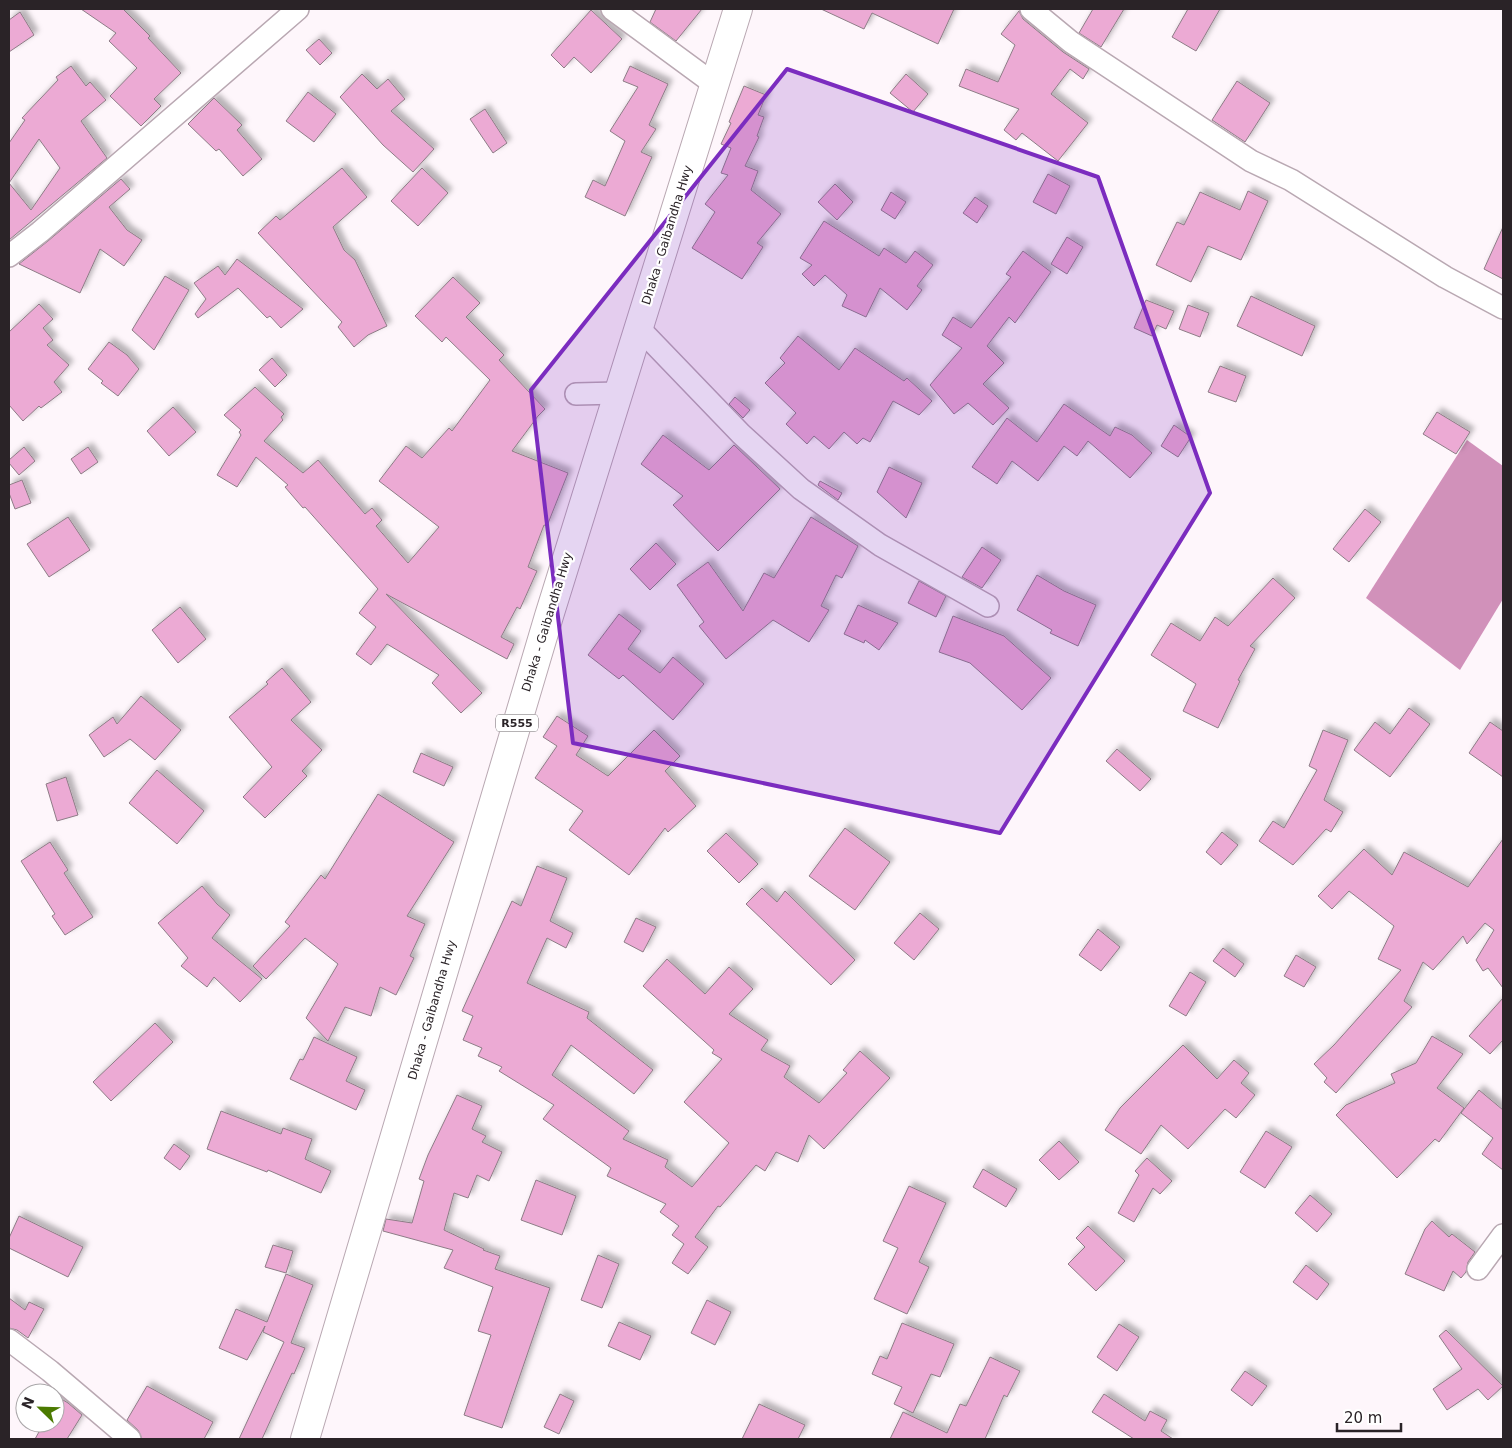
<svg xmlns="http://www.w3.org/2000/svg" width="1512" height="1448" font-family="'DejaVu Sans',sans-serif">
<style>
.water{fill:#d191ba}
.building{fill:#ecaad4;stroke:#8d7c86;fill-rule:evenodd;filter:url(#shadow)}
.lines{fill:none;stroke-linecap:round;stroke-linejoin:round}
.street-casing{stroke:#b9a8b2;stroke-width:24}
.primary-casing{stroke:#b9a8b2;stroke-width:30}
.street{stroke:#fff;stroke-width:21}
.primary{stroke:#fff;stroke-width:28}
.marked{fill:#7b2cbf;fill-opacity:0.2;stroke:#7b2cbf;stroke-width:4;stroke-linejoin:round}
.labels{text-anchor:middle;stroke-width:4.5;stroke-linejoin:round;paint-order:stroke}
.shield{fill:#fff;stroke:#6a6568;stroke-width:1}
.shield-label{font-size:11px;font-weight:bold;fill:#2a2327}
.street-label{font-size:12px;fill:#2a2327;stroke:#fff}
</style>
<defs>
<filter id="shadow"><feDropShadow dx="4.5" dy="-4.5" stdDeviation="2.5" flood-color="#0004"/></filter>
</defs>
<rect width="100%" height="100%" fill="#fef6fb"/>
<path class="water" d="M1467 440 1503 466V599L1460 670 1366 598Z"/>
<path class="building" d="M81 9H123L150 36 148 38 181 73 154 99 161 106 141 126 110 96 137 68 109 41 116 33Z
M656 9H702L676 41 650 22Z
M821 9H954L938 44 872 13 864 29Z
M1093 9H1124L1101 47 1079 33Z
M1188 9H1220L1196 51 1172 37Z
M591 10 622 39 591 73 574 57 564 68 551 55Z
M1019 11 1023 19 1063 52 1089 69 1083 79 1070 69 1051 94 1088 123 1058 161 1022 133 1016 140 1004 130 1019 109 959 86 966 69 998 82 1015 45 1001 34Z
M20 12 34 35 9 52V20Z
M319 39 332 53 320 65 306 50Z
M71 66 86 86 90 82 106 100 81 121 107 158 9 240V143L25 120 22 118 58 80 56 77ZM39 139 60 168 31 210 9 183Z
M630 66 668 84 649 125 656 129 641 152 652 157 625 216 585 197 593 180 605 186 625 141 610 131 638 87 623 81Z
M362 74 377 89 388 79 405 99 391 111 434 149 413 172 383 145 340 97Z
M906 74 928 94 913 112 890 93Z
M1237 81 1270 103 1245 142 1212 120Z
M744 86 766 95 758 115 764 117 757 136 759 137 745 166 758 171 751 190 781 214 757 243 763 247 742 279 692 248 715 212 705 204 728 175 721 173 731 148 721 144 731 123 729 122Z
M308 92 336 114 314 142 286 121Z
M214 98 242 125 237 130 262 159 243 176 219 149 216 151 188 124Z
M485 109 507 143 493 153 470 119Z
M342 168 367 197 333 227 344 250 355 260 387 326 368 335 354 347 338 327 342 322 258 233 276 216 280 220Z
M422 168 448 193 418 226 391 201Z
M1048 174 1070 186 1056 214 1033 202Z
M121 179 130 189 109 207 127 230 142 240 124 266 100 249 80 293 19 264 48 241Z
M835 184 853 202 837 220 818 202Z
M1248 191 1268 201 1241 260 1208 246 1191 282 1156 265 1177 222 1184 225 1200 192 1240 210Z
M891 192 906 202 895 219 881 210Z
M975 197 988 206 977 223 963 213Z
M824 221 879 256 884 248 906 263 915 251 933 265 917 286 922 290 907 310 880 288 866 317 842 306 847 295 825 275 814 286 802 274 812 265 800 258Z
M1503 227V279L1484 269Z
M1067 237 1083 247 1067 274 1051 264Z
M1023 251 1051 272 1015 323 1009 317 987 346 1004 363 983 384 1009 408 993 425 968 403 954 414 930 385 962 348 942 335 953 317 971 328 1011 277 1006 274Z
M237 259 303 309 281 328 270 316 267 318 238 288 198 318 195 314 206 299 194 283 218 266 225 275Z
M165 276 189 290 154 350 132 330Z
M453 277 480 303 466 317 504 355 499 360 545 409 538 416 512 451 568 473 547 526 544 525 528 567 537 571 520 609 517 607 501 637 514 644 507 659 386 594 482 693 461 713 432 683 439 675 387 644 371 665 356 654 376 627 359 613 378 589 305 507 303 508 285 487 288 485 256 457 237 487 217 475 241 435 239 432 241 430 224 415 255 387 284 414 281 417 283 420 264 441 303 473 318 460 365 514 372 508 382 520 376 526 408 563 439 527 379 481 406 446 422 458 449 428 452 431 490 380 446 337 442 342 415 316Z
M1251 296 1315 326 1302 356 1237 326Z
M1146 300 1174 311 1166 329 1157 325 1152 336 1134 328Z
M39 304 53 319 43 328 53 340 47 345 69 365 54 382 62 392 41 408 39 406 23 421 9 405V332Z
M1188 305 1209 313 1200 337 1179 329Z
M798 336 839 370 855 348 904 381 907 378 932 401 919 415 893 401 870 442 863 438 857 444 844 432 829 449 814 436 807 444 786 424 796 413 765 383 785 363 780 358Z
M109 342 127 355 139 369 118 396 101 383 103 381 88 369Z
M272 358 287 375 275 387 259 370Z
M1220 366 1246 376 1236 402 1208 392Z
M735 397 750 410 743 418 729 404Z
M1064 404 1110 436 1115 427 1132 435 1152 453 1130 478 1088 441 1077 456 1064 446 1038 481 1012 461 997 484 972 467 1007 418 1037 442Z
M173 407 196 432 169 456 147 431Z
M1437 412 1470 432 1456 454 1423 434Z
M1174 425 1191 437 1178 457 1161 446Z
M663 435 709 470 734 445 780 489 718 551 673 505 683 496 641 464Z
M24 447 35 461 19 475 9 463V460Z
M88 447 98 462 81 474 71 459Z
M889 467 922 483 906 518 877 492Z
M22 480 31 503 15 509 9 493V485Z
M820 481 842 493 838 500 818 485Z
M1365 509 1381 522 1349 562 1333 549Z
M68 517 90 550 49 577 27 544Z
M811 517 858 546 842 578 836 575 821 606 829 610 809 642 773 620 726 659 699 626 704 622 677 585 708 562 743 611 764 573 774 578Z
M656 543 676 564 650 590 630 569Z
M982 547 1001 560 982 588 962 577Z
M1037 575 1064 591 1096 605 1078 646 1050 633 1052 630 1017 610Z
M1273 578 1295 598 1250 646 1255 649 1238 680 1240 681 1218 728 1183 711 1196 684 1151 655 1171 623 1200 641 1215 617 1228 626Z
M919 581 946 596 936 617 908 603Z
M858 605 898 623 879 650 865 640 864 643 844 634Z
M180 607 206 639 178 663 152 630Z
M619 614 641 631 628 649 660 673 673 657 704 684 673 720 623 675 619 679 588 655Z
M953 616 1004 636 1051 678 1022 710 970 663 939 652Z
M282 668 311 702 291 720 322 750 302 771 307 776 265 818 243 797 272 767 229 717 268 684 266 682Z
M141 696 181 730 155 760 130 739 104 757 89 735 113 717 117 724Z
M1409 708 1430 724 1390 777 1354 750 1375 722 1390 734Z
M557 716 588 736 576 755 608 776 654 730 680 756 665 771 696 806 668 832 665 828 629 875 569 830 583 811 535 778 557 746 543 737Z
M1490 722 1503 731V777L1469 753Z
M1323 730 1348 740 1324 800 1343 812 1331 832 1326 829 1293 865 1259 841 1273 821 1284 828 1317 770 1309 766Z
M1117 749 1151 779 1140 791 1106 761Z
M421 753 453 767 444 786 413 772Z
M157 770 204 811 177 844 129 803Z
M66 777 78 815 57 821 46 784Z
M378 794 454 842 407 916 425 924 410 956 414 958 396 995 380 987 371 1016 345 1007 328 1041 306 1018 338 964 305 938 266 979 253 966 290 926 285 922 321 875 325 879Z
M845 828 890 862 855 910 809 876Z
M1222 832 1238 845 1221 865 1206 852Z
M726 833 758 864 739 883 707 851Z
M1503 839V988L1488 968 1483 971 1476 960 1494 930 1485 923 1467 944 1463 936 1433 970 1423 962 1404 1001 1412 1007 1336 1093 1324 1082 1327 1078 1314 1064 1334 1045 1401 970 1378 959 1394 926 1349 891 1332 909 1318 896 1364 849 1392 875 1404 852 1468 887Z
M50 842 68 870 64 873 93 917 65 935 52 916 55 914 21 861Z
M537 866 567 878 550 921 573 933 566 948 547 938 527 983 589 1012 587 1018 653 1070 634 1094 571 1045 552 1075 629 1131 623 1139 668 1160 665 1167 692 1187 729 1143 684 1102 722 1059 712 1053 714 1050 643 986 667 959 705 994 729 967 753 989 729 1014 768 1040 761 1050 790 1066 784 1077 819 1103 847 1073 843 1070 860 1051 890 1078 824 1149 809 1135 798 1162 776 1152 765 1171 756 1165 720 1207 718 1206 695 1237 708 1247 688 1274 672 1263 684 1244 672 1235 679 1226 660 1212 666 1204 607 1176 611 1168 543 1119 554 1105 499 1071 502 1067 478 1056 482 1048 463 1040 473 1016 462 1011 512 901 521 906Z
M202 886 217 904 230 915 212 938 262 979 240 1002 214 977 207 987 181 966 188 958 158 923Z
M762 888 777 902 785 891 855 960 831 985 746 904Z
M920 913 939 929 914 960 894 943Z
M636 918 656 927 643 952 624 942Z
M1098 929 1120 947 1101 971 1079 955Z
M1223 948 1244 964 1235 977 1213 961Z
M1296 955 1316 967 1304 987 1284 976Z
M1190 972 1206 982 1186 1016 1169 1006Z
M1503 998V1040L1490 1054 1469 1036Z
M155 1023 173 1042 111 1101 93 1082Z
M1432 1036 1463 1054 1437 1088 1464 1108 1439 1142 1435 1139 1397 1178 1336 1115 1346 1105 1395 1083 1391 1074 1416 1063Z
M314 1037 357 1057 346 1081 365 1090 356 1110 290 1079 300 1059 303 1060Z
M1183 1045 1217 1079 1234 1060 1249 1073 1241 1083 1255 1095 1236 1118 1225 1109 1188 1149 1161 1125 1141 1154 1105 1130 1120 1108Z
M1479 1090 1503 1110V1170L1482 1154 1493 1138 1461 1113Z
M457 1095 482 1106 472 1129 486 1136 482 1142 502 1152 489 1181 477 1175 468 1198 454 1193 444 1230 484 1249 483 1250 500 1256 495 1269 550 1288 502 1428 464 1415 491 1335 478 1331 493 1287 444 1268 453 1250 383 1231 386 1219 412 1223 424 1181 419 1179 428 1155Z
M221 1111 281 1134 283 1128 312 1139 305 1159 331 1171 321 1193 268 1170 267 1172 207 1149Z
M1266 1131 1292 1147 1265 1188 1240 1172Z
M1059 1141 1079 1162 1059 1180 1039 1160Z
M174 1144 190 1156 180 1170 164 1158Z
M1147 1158 1172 1181 1160 1194 1153 1188 1134 1222 1118 1213 1139 1175 1135 1171Z
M983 1169 1017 1189 1006 1207 973 1187Z
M536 1180 576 1196 562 1235 521 1220Z
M909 1186 946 1203 919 1262 929 1267 907 1314 874 1299 898 1248 883 1241Z
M1310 1195 1332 1214 1317 1232 1295 1213Z
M19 1216 83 1247 68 1277 9 1248V1238Z
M1432 1221 1449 1237 1452 1234 1475 1252 1468 1262 1466 1272 1461 1278 1453 1271 1444 1291 1405 1274 1425 1229Z
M1088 1226 1125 1261 1096 1291 1068 1264 1085 1247 1076 1238Z
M273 1245 293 1251 286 1273 265 1267Z
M598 1255 619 1264 602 1308 581 1300Z
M1306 1265 1329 1284 1317 1300 1293 1282Z
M286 1274 313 1285 291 1343 305 1348 294 1374 292 1373 262 1439H239L284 1342 263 1332 265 1326 247 1360 219 1348 236 1309 267 1322Z
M9 1298 25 1310 29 1302 44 1309 28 1338 17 1330 9 1328Z
M707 1300 731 1312 715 1345 691 1333Z
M619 1322 651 1336 640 1360 608 1346Z
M902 1323 954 1344 940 1377 931 1374 913 1413 894 1404 902 1387 872 1374 880 1356 887 1359Z
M1119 1324 1139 1337 1117 1371 1097 1357Z
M1446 1330 1503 1386 1488 1400 1478 1389 1447 1410 1433 1389 1462 1369 1439 1336Z
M990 1357 1020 1371 1007 1397 1004 1395 985 1439H890L903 1412 947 1433 960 1404 966 1406Z
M1245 1371 1267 1386 1252 1406 1231 1390Z
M147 1386 213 1422 204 1439H142L138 1430 127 1420Z
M560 1394 574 1401 559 1434 544 1427Z
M1104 1394 1145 1421 1150 1411 1167 1420 1161 1431 1173 1439H1134L1092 1412Z
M55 1395 68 1403 82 1415 67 1439H35L44 1423H55Z
M759 1404 805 1425 798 1439H742Z"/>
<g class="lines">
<g class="street-casing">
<path id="street" d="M612 9 714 84
M1031 9 1071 42 1251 161 1291 180 1445 277 1503 308
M9 256 40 232 298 9
M638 327 741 434 801 489 880 545 988 606
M576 394 618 393
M1478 1269 1503 1235
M9 1340 50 1371 130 1439"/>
</g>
<g class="primary-casing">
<path id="primary" d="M305 1439 549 616 738 9"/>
</g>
<use href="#street" class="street"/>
<use href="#primary" class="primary"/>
</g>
<path class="marked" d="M787 69 1098 177 1210 493 1000 833 573 743 531 390Z"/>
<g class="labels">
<rect class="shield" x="496" y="714.5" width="42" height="17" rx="4"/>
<g class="shield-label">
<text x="517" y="727">R555</text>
</g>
<g class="street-label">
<text transform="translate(667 235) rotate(-73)" y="4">Dhaka - Gaibandha Hwy</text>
<text transform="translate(547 622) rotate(-73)" y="4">Dhaka - Gaibandha Hwy</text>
<text transform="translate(432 1010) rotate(-74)" y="4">Dhaka - Gaibandha Hwy</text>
</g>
</g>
<rect width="1512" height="1448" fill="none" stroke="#2a2327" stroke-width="20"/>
<g transform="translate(40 1408) rotate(293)"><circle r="24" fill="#ffffff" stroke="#aaa7a9"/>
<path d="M0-4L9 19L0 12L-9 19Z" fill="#4b7a00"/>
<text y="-8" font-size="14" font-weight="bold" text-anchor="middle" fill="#2a2327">N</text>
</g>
<path d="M1337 1423v8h64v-8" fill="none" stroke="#2a2327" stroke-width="2.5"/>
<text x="1344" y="1423" font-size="15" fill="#2a2327" stroke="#ffffff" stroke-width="4" paint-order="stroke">20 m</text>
</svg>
